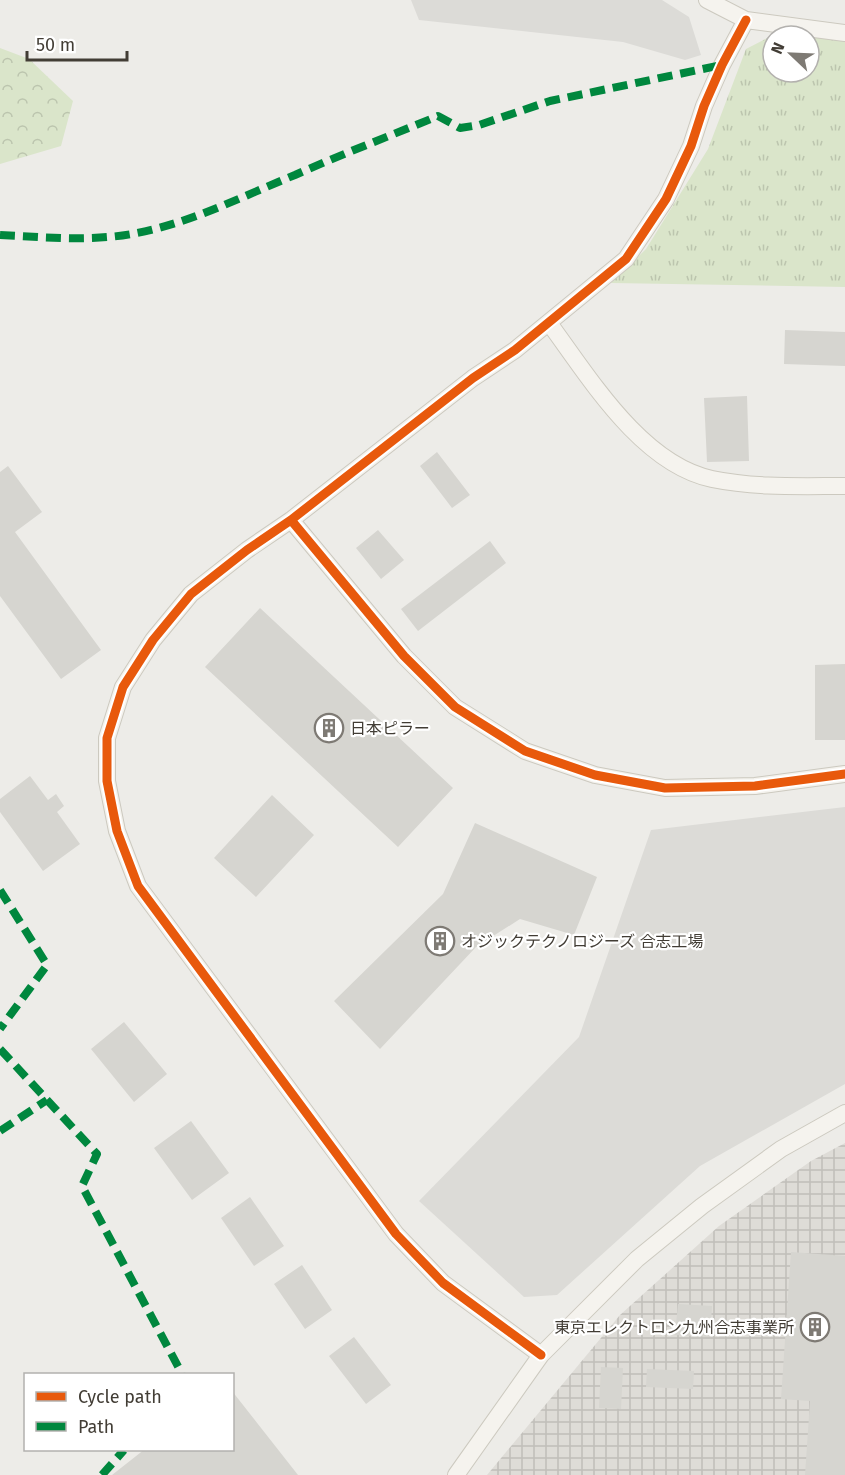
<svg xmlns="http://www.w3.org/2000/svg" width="845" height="1475" font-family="'Fira Sans','Noto Sans JP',sans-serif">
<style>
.industrial{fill:url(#industrial-grid)}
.grass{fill:url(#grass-tufts);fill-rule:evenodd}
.forest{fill:url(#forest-crowns)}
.parking{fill:#dcdbd7}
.building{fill:#d6d5d0}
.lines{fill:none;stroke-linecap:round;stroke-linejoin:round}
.secondary-casing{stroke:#ccc9bf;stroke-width:18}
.secondary{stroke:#f5f3ee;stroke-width:16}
.quiet{stroke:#00873e;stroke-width:8;stroke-dasharray:15 8;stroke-linecap:butt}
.cycleway-casing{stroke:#fff;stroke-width:13}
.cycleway{stroke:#e8590c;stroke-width:9}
.labels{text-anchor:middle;stroke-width:4.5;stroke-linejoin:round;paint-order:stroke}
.poi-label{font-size:16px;fill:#423d35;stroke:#fff;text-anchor:start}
</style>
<defs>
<pattern id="industrial-grid" width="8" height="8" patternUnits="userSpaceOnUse" patternTransform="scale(1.5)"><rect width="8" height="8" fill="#dedcd7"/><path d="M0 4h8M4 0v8" fill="none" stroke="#c0beb9"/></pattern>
<pattern id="grass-tufts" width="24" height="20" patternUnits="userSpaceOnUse" patternTransform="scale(1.5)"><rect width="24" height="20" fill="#dae5ca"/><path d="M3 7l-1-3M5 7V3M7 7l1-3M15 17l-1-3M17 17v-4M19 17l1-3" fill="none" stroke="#bcc5ae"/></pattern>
<pattern id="forest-crowns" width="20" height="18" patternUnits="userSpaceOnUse" patternTransform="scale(1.5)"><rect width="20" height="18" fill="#dae5ca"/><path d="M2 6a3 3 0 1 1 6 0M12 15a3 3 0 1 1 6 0" fill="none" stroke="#bcc5ae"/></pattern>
</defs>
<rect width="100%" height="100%" fill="#edece8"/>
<path class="industrial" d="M845 1143V1475H487L620 1315 719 1226 811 1161Z"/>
<path class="grass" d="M781 31 845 37V287L611 283 646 249 708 149 746 49ZM773 36H809V72H773Z"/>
<path class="forest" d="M0 48 29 59 73 101 61 146 0 164Z"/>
<path class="parking" d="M411 0H662L689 17 701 55 685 60 623 42 419 20Z
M845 807V1084L700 1166 557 1295 524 1297 419 1201 579 1037 651 830Z"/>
<path class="building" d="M785 330 845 332V366L784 364Z
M747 396 749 461 707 462 704 398Z
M437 452 470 495 452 508 420 466Z
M8 466 42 512 15 532 101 650 61 679 0 596V472Z
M378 530 404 560 381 579 356 548Z
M490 541 506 563 418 631 401 609Z
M260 608 453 788 398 847 205 667Z
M845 664V740H815V665Z
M30 776 48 800 56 794 64 806 57 812 80 844 43 871 0 812V799Z
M272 795 314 835 256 897 214 858Z
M475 823 597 877 574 935 520 919 476 947 380 1049 334 1001 443 894Z
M124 1022 167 1074 134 1102 91 1049Z
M191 1121 229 1173 192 1200 154 1148Z
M250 1197 284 1246 254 1266 221 1218Z
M791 1252 845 1256V1475H805L810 1401 781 1399Z
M302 1265 332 1310 305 1329 274 1284Z
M678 1304 712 1306 710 1337 675 1335Z
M354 1337 391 1385 366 1404 329 1356Z
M601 1367 623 1368 621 1409 599 1408Z
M647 1369 694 1371 693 1389 646 1387Z
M232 1391 298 1475H112L145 1449H232Z"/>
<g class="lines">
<g class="secondary-casing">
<path id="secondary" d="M707 0 746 20 845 33
M549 323C589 377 641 464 712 479 756 488 800 486 845 486
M291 520 404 656 455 707 525 751 595 775 665 788 755 786 845 774
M541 1355 443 1283 396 1234 138 886 117 831 107 781V738L123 687 153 640 191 594 247 550 291 520 473 378 515 350 626 259 666 199 691 146 704 106 722 65 746 20
M456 1475 541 1355 637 1259 702 1206 781 1149 845 1113"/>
</g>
<use href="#secondary" class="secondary"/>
<path class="quiet" d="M0 235C45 237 92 242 137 233 193 222 243 196 295 175 342 154 390 136 438 116L460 128 479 125 550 101 722 65
M0 890 47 965 0 1029
M0 1049 97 1154 82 1186 182 1374
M0 1131 47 1100
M102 1475 124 1450"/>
<g class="cycleway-casing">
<path id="cycleway" d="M291 520 404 656 455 707 525 751 595 775 665 788 755 786 845 774
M541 1355 443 1283 396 1234 138 886 117 831 107 781V738L123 687 153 640 191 594 247 550 291 520 473 378 515 350 626 259 666 199 691 146 704 106 722 65 746 20"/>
</g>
<use href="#cycleway" class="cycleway"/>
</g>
<defs>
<g id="building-ring" transform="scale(1.5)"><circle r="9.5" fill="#fff" stroke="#7e7a74" stroke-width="1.5"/><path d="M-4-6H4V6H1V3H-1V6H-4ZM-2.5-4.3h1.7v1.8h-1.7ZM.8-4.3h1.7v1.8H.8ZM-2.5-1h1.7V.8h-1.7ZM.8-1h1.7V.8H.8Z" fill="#7e7a74"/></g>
</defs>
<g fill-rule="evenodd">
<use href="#building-ring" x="329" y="728"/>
<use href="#building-ring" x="440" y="941"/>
<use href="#building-ring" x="815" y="1327"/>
</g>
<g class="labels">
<g class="poi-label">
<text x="350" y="734">日本ピラー</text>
<text x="461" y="947">オジックテクノロジーズ 合志工場</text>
<text x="794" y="1333" text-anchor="end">東京エレクトロン九州合志事業所</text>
</g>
</g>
<rect x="24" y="1373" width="210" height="78" fill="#ffffff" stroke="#b3b1ae" stroke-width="1.5"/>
<rect x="36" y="1392" width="30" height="9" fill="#e8590c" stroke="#b3b1ae" stroke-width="1.5"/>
<text x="78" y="1403" font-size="18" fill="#423d35">Cycle path</text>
<rect x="36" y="1422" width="30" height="9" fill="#00873e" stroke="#b3b1ae" stroke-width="1.5"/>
<text x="78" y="1433" font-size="18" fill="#423d35">Path</text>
<g transform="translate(791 54) rotate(293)"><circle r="28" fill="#ffffff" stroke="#b3b1ae" stroke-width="1.5"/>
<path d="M0-4.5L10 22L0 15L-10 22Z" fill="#7e7a74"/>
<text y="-9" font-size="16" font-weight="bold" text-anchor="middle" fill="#423d35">N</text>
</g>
<path d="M27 51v9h100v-9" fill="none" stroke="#423d35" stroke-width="3"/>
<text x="36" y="51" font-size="18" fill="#423d35" stroke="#ffffff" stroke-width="4.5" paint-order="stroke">50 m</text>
</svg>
